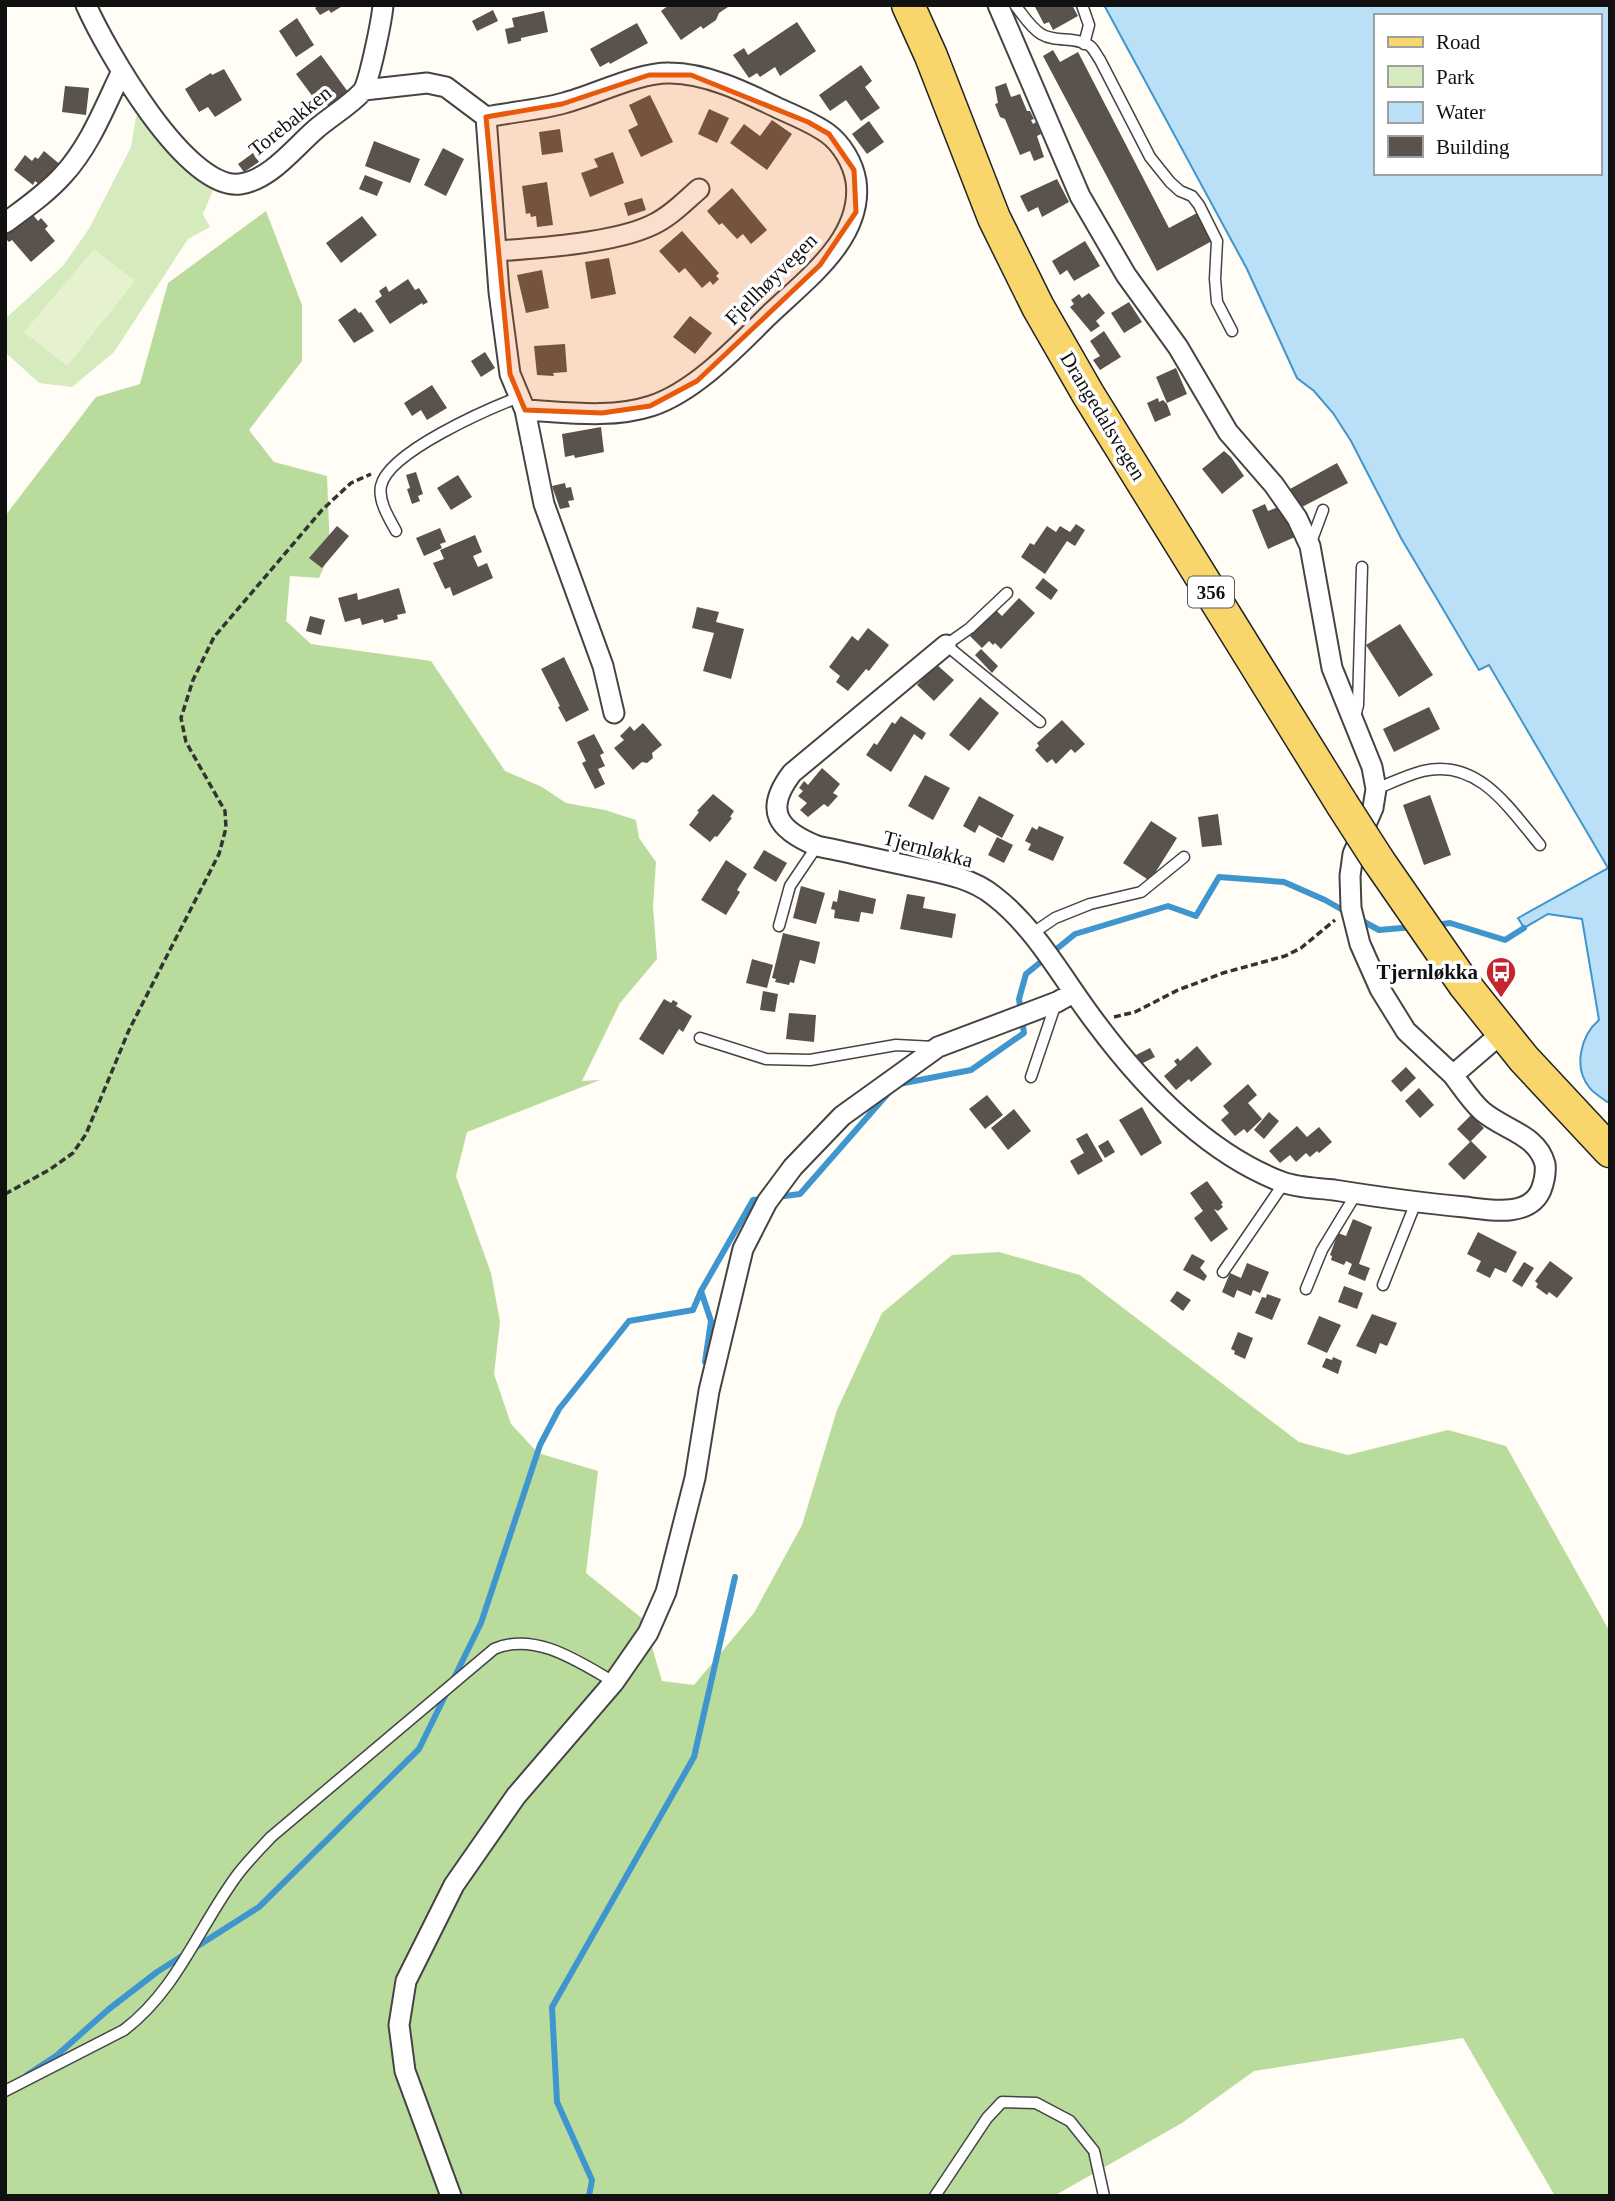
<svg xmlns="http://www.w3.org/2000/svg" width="1615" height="2201" font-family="'Times New Roman',serif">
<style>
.green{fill:#d5ebbd}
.forest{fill:#b9dc9c}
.pitch{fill:#e6f2cf}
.water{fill:#b9e0f7;stroke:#3f96cf;stroke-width:2;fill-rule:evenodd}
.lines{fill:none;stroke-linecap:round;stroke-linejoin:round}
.stream{stroke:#3f96cf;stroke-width:6}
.building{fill:#5a524d}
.lane-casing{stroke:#444;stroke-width:13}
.street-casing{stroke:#444;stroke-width:23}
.primary-casing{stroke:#222;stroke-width:35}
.path{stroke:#333;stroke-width:3.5;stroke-dasharray:7 3.5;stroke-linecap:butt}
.lane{stroke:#fff;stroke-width:10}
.street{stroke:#fff;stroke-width:19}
.primary{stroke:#f9d66b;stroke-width:32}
.primary-bridge-casing{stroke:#222;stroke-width:35;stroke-linecap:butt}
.primary-bridge{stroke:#f9d66b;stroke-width:32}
.marked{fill:#e8590c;fill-opacity:0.2;stroke:#e8590c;stroke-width:5;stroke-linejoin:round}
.labels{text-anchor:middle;stroke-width:7;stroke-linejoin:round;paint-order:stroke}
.shield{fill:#fff;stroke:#585858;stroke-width:2}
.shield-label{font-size:19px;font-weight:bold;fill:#111}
.street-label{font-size:21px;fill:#111;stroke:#fff}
.poi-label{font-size:21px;font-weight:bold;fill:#111;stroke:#fff;text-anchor:end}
</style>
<rect width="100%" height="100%" fill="#fffdf5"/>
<path class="green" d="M143 111 214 188 203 214 210 227 188 239 114 352 72 387 39 383 5 352V319L63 266 90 227 131 147 136 117Z"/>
<path class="forest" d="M266 211 302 305V361L249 430 274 462 327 476 330 553 319 578 290 576 286 621 311 644 431 661 505 771 542 787 566 803 605 810 636 820 639 838 656 862 653 906 657 959 620 1003 582 1081 600 1080 467 1132 456 1176 491 1273 500 1322 494 1374 511 1424 538 1453 598 1471 586 1573 644 1620 662 1681 694 1685 754 1613 802 1525 837 1410 882 1313 952 1255 999 1252 1080 1275 1299 1442 1348 1455 1448 1430 1506 1446 1610 1632V2196H1555L1463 2038 1254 2071 1182 2123 1054 2196H5V516L96 397 140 384 168 283Z"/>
<path class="pitch" d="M94 249 135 281 67 366 24 332Z"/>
<path class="water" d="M1104 5H1610V1101L1607 1102C1601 1097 1593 1093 1589 1087 1573 1067 1581 1035 1599 1020L1582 919 1548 914 1524 928 1518 918 1608 868 1489 665 1479 670 1401 538 1351 441 1333 413 1314 391 1297 378 1247 269ZM1375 16H1599V173H1375Z"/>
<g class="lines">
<path class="stream" d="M1357 918 1379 930 1413 927
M1434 925 1450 923 1505 940 1524 928
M899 1084 971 1070 1024 1033 1019 999 1026 974 1075 934 1168 906 1196 916 1219 877 1284 882 1325 900 1348 913
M777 1197 800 1194 891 1090
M701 1291 711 1321 705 1362
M453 1680 481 1623 540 1445 559 1409 629 1321 693 1310 701 1291 753 1200 763 1199
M27 2075 56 2056 109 2009 157 1972 259 1907 419 1749 448 1690
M589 2196 592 2180 557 2102 552 2007 694 1757 735 1577"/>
</g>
<path class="building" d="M319 5H344L331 13 329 10 320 15 315 8Z
M669 5H731L719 13 716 20 703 29 701 26 681 40 661 11Z
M1034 5H1072L1078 16 1053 30 1049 22 1044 24Z
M493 10 498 21 477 31 472 21Z
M544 11 548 32 521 38V41L508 44 505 29 514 27 512 18Z
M297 18 314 45 296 57 279 31Z
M797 22 816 51 780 76 775 67 760 77 757 73 749 78 733 55 744 48 748 55Z
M637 23 648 43 610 64 609 62 600 67 590 49Z
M1053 50 1060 62 1078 52 1169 228 1197 213 1212 241 1157 271 1043 56Z
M321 55 351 96 331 110 322 97 316 101 296 74Z
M861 65 872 81 865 87 880 108 861 121 846 100 830 111 819 95Z
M224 69 242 100 215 117 208 107 199 112 185 89 211 73 212 75Z
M1006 83 1011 97 1020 94 1027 111H1030L1034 119 1031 120 1033 124 1036 122 1041 134 1037 136 1044 157 1034 161 1030 151 1020 155 1005 119 1000 117 995 104 998 103 995 87Z
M65 86 89 88 86 115 62 112Z
M650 95 673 142 641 157 628 130 638 125 629 105Z
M709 109 729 118 717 143 698 134Z
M772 120 792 134 767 170 730 143 744 124 760 136Z
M869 121 884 142 867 154 852 134Z
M560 129 563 152 542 155 539 132Z
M374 141 420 159 410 183 365 166Z
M443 148 464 159 446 196 424 185Z
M44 151 62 166 44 188 35 181 33 185 14 170 25 155 32 161 35 157 38 159Z
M613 152 624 183 590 197 581 173 598 167 594 159Z
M253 153 259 162 244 172 238 164Z
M365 175 383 182 377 196 359 189Z
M1057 179 1069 202 1042 217 1038 207 1028 212 1020 196Z
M547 182 553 225 537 227 536 216 531 217 530 213 526 214 522 186Z
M732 188 767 230 751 244 743 234 737 239 722 223 719 225 707 211Z
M642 198 646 210 628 216 624 203Z
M29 210 38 221 41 218 48 226 45 229 55 241 31 262 12 240 9 242 5 238V232Z
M362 216 377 235 341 263 326 243Z
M682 231 719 273 716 276 719 279 713 285 710 281 702 288 685 268 679 273 659 251Z
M1085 241 1100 266 1074 281 1067 270 1060 275 1052 261Z
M609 258 616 294 591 299 585 262Z
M542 270 549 308 526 313 517 275Z
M408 279 415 290 419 288 428 302 423 305 422 303 390 324 375 301 382 296 379 291 386 286 389 292Z
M1089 293 1105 313 1096 321 1100 326 1091 332 1070 307 1074 304 1071 300 1079 294 1082 298Z
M1129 302 1142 322 1124 333 1111 313Z
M355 308 359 313 361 312 374 331 354 343 338 320Z
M690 316 712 333 695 354 673 337Z
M1104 331 1121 357 1100 370 1093 360 1100 356 1090 341Z
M565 344 567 372 553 373 554 376 537 375 534 346Z
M485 352 495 368 481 377 471 361Z
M1176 368 1187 394 1167 403 1156 377Z
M432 385 447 408 427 420 421 410 412 416 404 403Z
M1158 398 1159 402 1163 400 1167 404 1171 415 1155 422 1147 403Z
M601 427 604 452 575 458 574 455 565 457 562 434Z
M1224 451 1231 457 1244 476 1222 494 1202 469Z
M1337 463 1348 483 1302 507 1290 489Z
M416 472 423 494 418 496 420 501 412 504 407 489 410 488 406 475Z
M458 475 472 497 451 510 437 488Z
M565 483 566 488 571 487 574 500 568 501 570 507 560 509 552 486Z
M1265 504 1268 511 1281 506 1295 537 1268 549 1252 510Z
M1076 524 1085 530 1075 546 1067 541 1045 574 1021 557 1030 543 1034 545 1047 526 1056 532 1060 526 1070 532Z
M337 526 349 536 322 568 309 558Z
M440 528 446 542 440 544 442 548 424 556 416 538Z
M475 535 482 552 473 556 478 567 487 563 493 578 453 596 450 587 445 589 433 563 444 559 440 550Z
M1043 578 1058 590 1051 600 1035 588Z
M399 588 406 613 397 615 398 619 384 623 383 619 362 625 360 618 345 622 338 598 357 593 358 600Z
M1019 598 1035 613 1001 649 995 643 993 645 989 641 982 648 970 636 995 609 1002 616Z
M697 607 719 612 716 622 744 629 731 679 703 671 714 633 692 628Z
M310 616 325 620 321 635 306 631Z
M1400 624 1433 675 1399 697 1366 645Z
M868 628 889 645 869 671 866 669 848 691 836 682 840 676 829 667 852 636 858 641Z
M981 649 998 666 992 673 975 655Z
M564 657 589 710 566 722 558 707 560 706 541 669Z
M936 664 954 680 934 701 917 685Z
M980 697 999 713 969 751 949 735Z
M1429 707 1440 729 1394 752 1383 729Z
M901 716 926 733 922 740 914 734 891 772 866 755 874 743 877 745 892 722 895 724Z
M1062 720 1085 744 1075 753 1071 749 1056 764 1052 759 1047 763 1035 750 1039 746 1037 743Z
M643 723 662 745 652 753 653 758 647 763 642 762 633 770 614 748 624 740 620 736 630 726 634 731Z
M594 734 604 753 600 755 605 766 598 769 605 784 595 789 582 763 586 761 577 742Z
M822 768 840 784 833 793 838 796 828 807 824 804 808 817 800 810 807 803 798 796 803 791 799 788 804 781 808 785Z
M925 775 950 788 933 820 908 806Z
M713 794 734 811 730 817 732 818 717 837 715 836 710 842 689 825 699 812 697 811Z
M1430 795 1451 855 1424 865 1403 805Z
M979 796 1014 815 1002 838 979 825 975 833 963 826Z
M1218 814 1222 845 1202 847 1198 817Z
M1151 821 1177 838 1150 881 1123 863Z
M1039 826 1064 837 1053 861 1028 850 1031 844 1025 841 1032 827 1037 830Z
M997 837 1013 845 1004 863 988 855Z
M764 850 787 863 776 882 753 868Z
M726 860 747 874 737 890 740 892 726 915 701 900Z
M801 886 825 893 816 924 793 918Z
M839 890 876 899 873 914 861 912 859 922 834 918 835 910 831 909 833 901 837 902Z
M907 894 925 897 923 908 956 914 952 938 900 929Z
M783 933 820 942 815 964 800 960 794 983 790 982 789 985 775 982 776 979 772 978Z
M752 959 773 965 767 988 746 983Z
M763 991 778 994 775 1012 760 1010Z
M664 999 671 1003 673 1000 678 1003 676 1006 692 1016 683 1032 679 1029 663 1055 639 1039Z
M789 1013 816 1015 814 1042 786 1039Z
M1197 1046 1212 1064 1191 1082 1189 1079 1176 1090 1164 1076 1177 1065 1174 1061 1178 1058 1180 1061Z
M1150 1048 1155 1057 1141 1064 1136 1055Z
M1406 1067 1416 1078 1401 1092 1391 1081Z
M1248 1084 1257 1095 1248 1103 1262 1119 1247 1133 1244 1129 1235 1136 1221 1120 1229 1113 1223 1106Z
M1419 1088 1434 1105 1420 1118 1405 1101Z
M987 1095 1003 1115 985 1129 969 1109Z
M1142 1107 1162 1143 1141 1156 1119 1120Z
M1014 1109 1031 1131 1008 1150 991 1128Z
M1269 1112 1279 1121 1264 1139 1254 1130Z
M1471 1115 1484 1128 1470 1142 1457 1129Z
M1297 1126 1307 1137 1319 1127 1332 1142 1319 1153 1317 1151 1310 1157 1306 1153 1296 1162 1290 1155 1280 1163 1269 1151Z
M1087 1133 1103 1161 1078 1175 1070 1161 1084 1153 1076 1139Z
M1108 1140 1115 1152 1105 1158 1098 1146Z
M1471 1141 1487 1157 1464 1180 1448 1164Z
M1207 1181 1223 1203 1221 1204 1223 1207 1218 1211 1214 1209 1228 1229 1211 1242 1194 1218 1203 1211 1190 1193Z
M1353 1219 1372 1227 1359 1264 1370 1268 1365 1281 1348 1274 1352 1264 1346 1261 1344 1265 1331 1260 1332 1256 1330 1255 1338 1233 1346 1236Z
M1478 1232 1517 1252 1506 1273 1495 1268 1490 1278 1476 1271 1481 1261 1467 1254Z
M1192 1254 1205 1261 1200 1268 1207 1276 1204 1281 1183 1270Z
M1550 1261 1573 1278 1557 1298 1549 1292 1547 1295 1536 1287 1538 1284 1535 1281Z
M1524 1262 1534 1268 1522 1287 1512 1281Z
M1247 1263 1269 1272 1260 1293 1253 1290 1251 1296 1237 1290 1234 1298 1222 1292 1230 1273 1241 1278Z
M1344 1286 1363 1293 1357 1309 1338 1302Z
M1177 1291 1191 1300 1183 1311 1170 1301Z
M1267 1294 1281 1299 1272 1320 1255 1313 1262 1297 1266 1298Z
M1372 1314 1397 1323 1387 1346 1380 1343 1376 1354 1356 1346Z
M1319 1316 1341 1325 1327 1353 1307 1344Z
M1238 1332 1253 1338 1245 1359 1234 1354 1235 1351 1231 1349Z
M1333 1357 1342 1361 1338 1374 1322 1367 1326 1358 1332 1360Z"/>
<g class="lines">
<g class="lane-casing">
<path id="lane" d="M1015 5C1023 15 1030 27 1041 34 1056 43 1076 36 1090 46 1094 49 1097 56 1100 60L1150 157 1170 182 1180 191 1192 196 1199 205 1217 241 1215 279 1217 302 1232 331
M1082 5 1089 25 1084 44
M396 531C389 518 378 501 381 486 388 452 488 409 519 397
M1310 545 1323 510
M1007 593 970 628 946 645 1040 722
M1355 717 1358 705 1362 567
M1376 789C1391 783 1407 775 1423 771 1478 758 1509 808 1540 845
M779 926 790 886 817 846
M1033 933 1055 918 1090 904 1141 892 1184 857
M700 1038 766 1059 810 1060 896 1045 934 1047
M1031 1077 1056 1003
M1223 1272 1284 1183
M1383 1285 1416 1202
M1306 1289 1322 1250 1356 1194
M5 2091 124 2030C178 1989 199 1926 238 1874 248 1861 260 1849 271 1837L494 1649C535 1631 579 1662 614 1682
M935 2196 987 2118 1002 2102 1036 2103 1070 2121 1094 2151 1104 2196"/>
</g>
<g class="street-casing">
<path id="street" d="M86 5C105 48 186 191 240 184 270 180 294 148 316 129 331 116 349 106 362 92 369 84 382 19 383 5
M998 5 1080 196 1126 275 1178 347 1228 432 1274 485 1297 518 1310 546 1332 668 1372 767 1376 789 1373 808 1353 854 1350 876 1351 908 1360 944 1380 989 1406 1031 1453 1075 1503 1032
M364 90 427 83 446 87 486 117C512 112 539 110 564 103 595 95 639 72 670 73 707 73 747 93 780 109 796 116 813 123 827 133 842 144 853 163 856 181 864 239 804 281 767 317 736 348 694 392 651 406 611 419 565 412 525 410
M486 117 499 292 510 374 525 410 544 504 603 666 614 713
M5 223C25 208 46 194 63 175 90 146 105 106 122 71
M497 251C539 248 615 243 652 225 670 217 685 201 699 189
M946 645 792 773C763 811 778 830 817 846 847 852 876 859 905 865 935 872 970 876 994 896 1037 929 1063 980 1096 1023 1143 1086 1206 1153 1282 1182 1298 1188 1318 1188 1334 1190 1378 1197 1421 1203 1465 1207 1489 1210 1529 1218 1541 1190 1544 1182 1546 1172 1545 1164 1537 1134 1504 1130 1482 1111 1471 1101 1462 1087 1453 1075
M451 2196 405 2071 399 2025 406 1981 454 1885 516 1796 614 1682 648 1633 666 1592 695 1478 709 1391 743 1249 767 1202 793 1167 842 1116 938 1047 1057 1002 1073 993"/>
</g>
<g class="primary-casing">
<path id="primary" d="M908 5 931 56 994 218 1038 307 1088 394 1342 804
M1378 860 1464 984 1524 1059 1610 1151"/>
</g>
<path class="path" d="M1114 1017 1135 1012 1178 990 1223 973 1285 956 1301 948 1335 920
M5 1194 49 1170 73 1153 86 1134 129 1030 219 854 226 828 225 811 186 742 181 718 193 680 214 637 322 510 351 483 371 474"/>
<use href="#lane" class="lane"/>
<use href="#street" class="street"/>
<use href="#primary" class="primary"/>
<g class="primary-bridge-casing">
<path id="primary-bridge" d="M1342 804 1378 860"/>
</g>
<use href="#primary-bridge" class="primary-bridge"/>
</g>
<path class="marked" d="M649 75H691L808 122 829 134 854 170 856 212 820 265 697 381 650 406 602 413 525 410 510 374 486 117 562 104Z"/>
<defs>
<g id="bus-pin" transform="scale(1.575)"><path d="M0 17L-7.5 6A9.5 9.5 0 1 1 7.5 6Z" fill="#c4262e" stroke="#fff"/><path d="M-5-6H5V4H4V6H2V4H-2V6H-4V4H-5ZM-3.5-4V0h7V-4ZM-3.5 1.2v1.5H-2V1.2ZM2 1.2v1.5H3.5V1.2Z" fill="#fff"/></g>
</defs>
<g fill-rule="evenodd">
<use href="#bus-pin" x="1501" y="972"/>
</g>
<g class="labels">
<rect class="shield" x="1188" y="576.5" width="46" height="31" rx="5"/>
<g class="shield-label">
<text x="1211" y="599">356</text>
</g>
<g class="street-label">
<text transform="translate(290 121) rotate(-39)" y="7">Torebakken</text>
<text transform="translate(771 279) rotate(-45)" y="7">Fjellhøyvegen</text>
<text transform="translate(1103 416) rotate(59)" y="7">Drangedalsvegen</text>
<text transform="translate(928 849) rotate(15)" y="7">Tjernløkka</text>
</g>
<g class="poi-label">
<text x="1478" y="979">Tjernløkka</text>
</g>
</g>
<rect width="1615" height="2201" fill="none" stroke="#111111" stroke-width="14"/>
<rect x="1374" y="14" width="228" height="161" fill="#ffffff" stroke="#a0a0a0" stroke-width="2"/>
<rect x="1388" y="37" width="35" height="10" fill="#f9d66b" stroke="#a0a0a0" stroke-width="2"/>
<text x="1436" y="49" font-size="21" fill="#111111">Road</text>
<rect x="1388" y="66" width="35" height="21" fill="#d5ebbd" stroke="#a0a0a0" stroke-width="2"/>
<text x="1436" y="84" font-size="21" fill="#111111">Park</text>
<rect x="1388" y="102" width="35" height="21" fill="#b9e0f7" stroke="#a0a0a0" stroke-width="2"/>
<text x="1436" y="119" font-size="21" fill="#111111">Water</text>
<rect x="1388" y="136" width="35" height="21" fill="#5a524d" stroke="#a0a0a0" stroke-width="2"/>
<text x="1436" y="154" font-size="21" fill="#111111">Building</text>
</svg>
